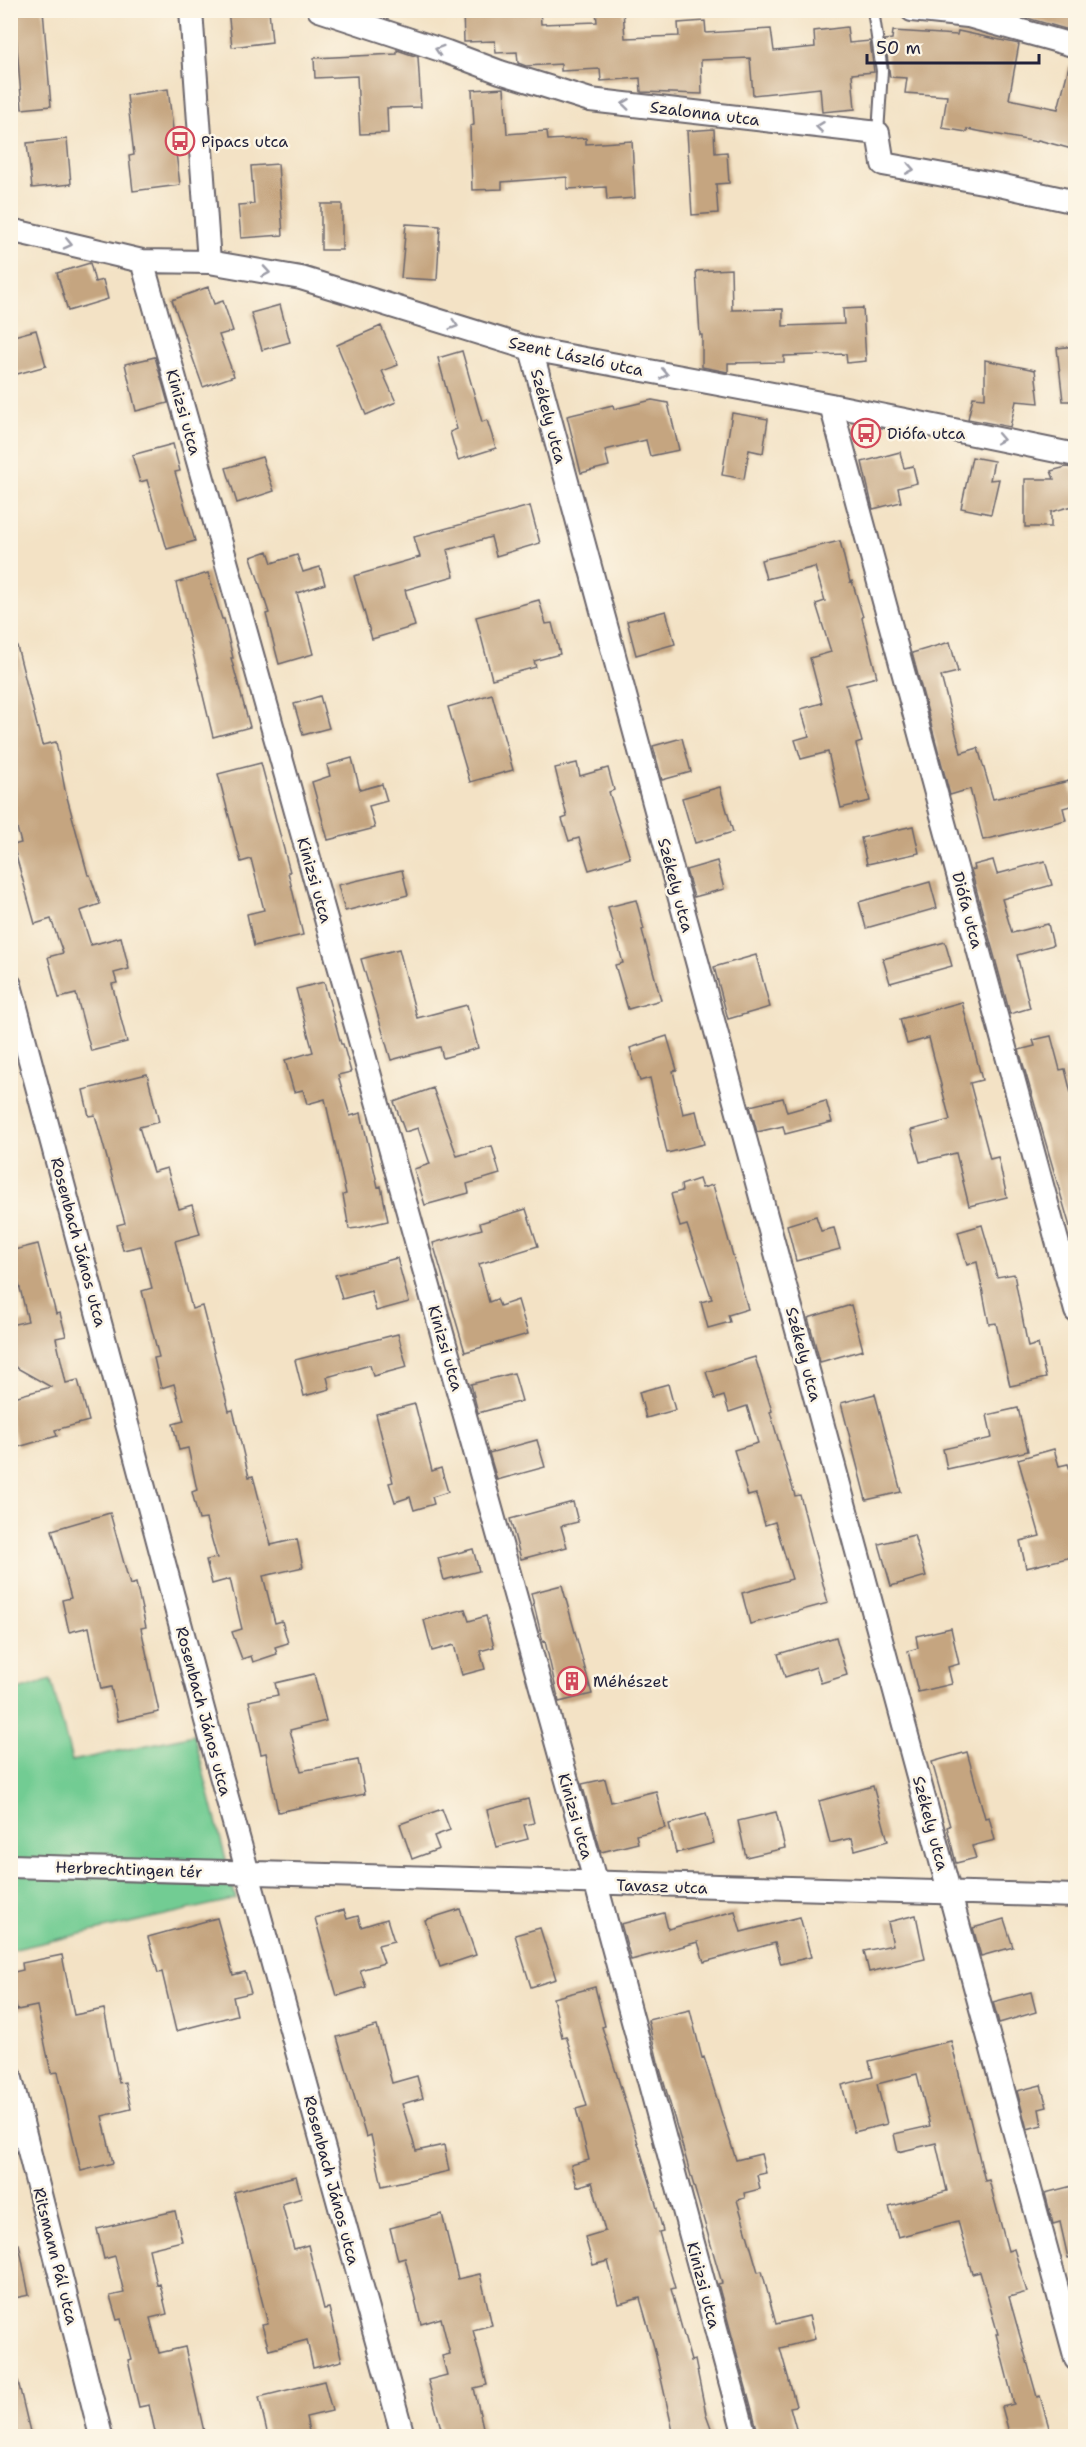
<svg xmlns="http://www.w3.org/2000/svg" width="1086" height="2447" font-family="'Shantell Sans',sans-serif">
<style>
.green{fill:#72cc93;stroke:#4a7767;stroke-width:1.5}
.building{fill:#c5a580}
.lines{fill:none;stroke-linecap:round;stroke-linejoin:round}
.service-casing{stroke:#6b656b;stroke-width:14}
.minor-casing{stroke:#6b656b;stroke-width:26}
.service{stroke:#fff;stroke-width:10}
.minor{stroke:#fff;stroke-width:22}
.oneway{stroke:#9c9ca7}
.labels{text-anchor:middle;stroke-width:5;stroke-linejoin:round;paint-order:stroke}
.street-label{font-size:16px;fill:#22223b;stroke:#fcf5e5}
.poi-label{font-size:16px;fill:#22223b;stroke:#fcf5e5;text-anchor:start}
</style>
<rect width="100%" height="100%" fill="#fcf5e5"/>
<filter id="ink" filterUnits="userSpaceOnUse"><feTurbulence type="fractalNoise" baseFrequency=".0167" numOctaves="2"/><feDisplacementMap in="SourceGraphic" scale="12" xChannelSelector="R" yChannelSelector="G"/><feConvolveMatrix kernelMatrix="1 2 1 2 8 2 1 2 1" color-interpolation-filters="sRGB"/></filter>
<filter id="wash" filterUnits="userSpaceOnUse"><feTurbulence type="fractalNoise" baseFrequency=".008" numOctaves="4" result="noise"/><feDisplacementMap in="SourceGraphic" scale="24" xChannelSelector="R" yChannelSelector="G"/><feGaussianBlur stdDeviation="1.35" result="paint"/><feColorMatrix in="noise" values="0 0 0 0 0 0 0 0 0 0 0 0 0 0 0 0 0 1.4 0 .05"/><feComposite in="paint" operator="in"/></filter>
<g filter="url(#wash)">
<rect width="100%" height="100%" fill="#f3e2c5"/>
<path class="green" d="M51 1680 72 1761 194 1735 236 1899 11 1950V1692Z"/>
<g id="blocks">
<path class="building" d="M14 10H43L51 106 22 109Z
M228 10H269L272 42 232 47Z
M463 10H540L541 24 597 22 596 10H623L625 38 679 36 678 23 705 21 706 33 771 29 774 51 815 47 814 31 847 27 849 43 870 41 874 72 852 74 855 109 822 112 820 88 753 95 750 58 701 60 702 94 641 92 640 78 601 81 600 69 561 71V64L526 66 518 63 517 52 496 53 495 41 464 42Z
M1020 10H1076V32L1020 16Z
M893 31 957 35 958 31 1019 44 1009 99 1058 109 1069 66H1076V134L1072 149 1038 140 1037 142 967 129V132L942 128 947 96 905 93 907 78 890 77 885 40 892 39Z
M397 50 418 57 421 107 387 108 388 133 360 134 357 76 315 78 314 58 397 54Z
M504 88 507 134 547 131 548 140 586 138V144L632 141 635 198 607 200 606 187 567 189V177L502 182V189L472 190 470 126 474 125 472 90Z
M168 89 180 185 133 191 129 156 134 155 127 95Z
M714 129 715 153 727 152 729 183 716 184 718 213 692 215 687 131Z
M67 139 71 184 32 188 27 143Z
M278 164 283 235 241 238 238 205 254 204 251 166Z
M321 204H342V250H321Z
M406 224 440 226 437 280 401 278Z
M90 263 95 282 103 280 108 299 68 311 57 273Z
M731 269 732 310 783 309V326L844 324 843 309 863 308 866 361 847 363 846 354 784 356V362L728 363V372L702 367V335H700L696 271Z
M208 287 214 304 223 301 233 331 219 335 234 376 203 387 172 300Z
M280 305 290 342 262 350 251 313Z
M381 326 398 365 382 371 396 402 366 415 337 345Z
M36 330 46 366 10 376V337Z
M1076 346V401H1063L1057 348Z
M462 351 482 422 487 420 496 448 458 460 450 432 457 429 438 358Z
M155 357 168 403 136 411 125 364Z
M985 360 1035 370 1039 403 1016 401 1010 427 968 419 973 397 985 398Z
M652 400 668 403 679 450 650 456 646 440 605 450 609 466 581 473 567 416 613 405 614 409Z
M732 413 768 419 763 453 749 450 744 479 722 475Z
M173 444 180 471 175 472 195 541 167 549 147 480 140 482 132 455Z
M900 452 904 468 913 466 917 483 898 488 901 502 873 509 862 462Z
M262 457 274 491 237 503 226 468Z
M972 457 994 461 990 480 999 479 991 514 961 508Z
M1066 467 1073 468 1076 476V505L1051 512V527H1025V479H1054L1051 471Z
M530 506 540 543 496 556 491 537 447 550 454 576 405 590 415 626 372 639 354 576 420 557 414 537Z
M840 541 850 582 852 581 863 617 862 618 877 677 846 685 862 742 856 744 870 801 841 808 828 752 801 759 795 740 809 736 801 709 822 703 810 658 831 652 816 604 825 601 815 567 766 579 761 560Z
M268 551 272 563 297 555 303 572 320 567 325 584 297 593 313 654 279 664 266 614 269 613 251 557Z
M208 573 222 619H224L233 658H231L250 727 213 737 176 583Z
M539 600 546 624 552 623 560 654 534 661 536 667 492 679 476 617Z
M666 611 675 644 636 655 627 621Z
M950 642 958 672 941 676 961 753 978 748 993 799 1069 781 1074 805 1063 808 1066 820 983 840 970 789 950 795 912 653Z
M17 646 42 745 56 742 65 790 88 875H90L100 904 80 911 91 945 121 937 129 969 114 973 117 983 112 984 127 1042 91 1051 76 994 59 998 48 957 63 953 51 919 35 924 13 845 21 843 10 802V647Z
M492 694 513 770 470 782 448 707Z
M320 696 329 728 303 735 294 704Z
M682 738 691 772 662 780 653 746Z
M352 758 360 790 382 784 387 801 369 806 375 828 328 840 312 782 330 776 327 765Z
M261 763 290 872H288L303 935 254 946 247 914 264 910 251 859 241 862 218 774Z
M577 763 580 776 608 768 614 790 609 792 630 858 589 870 579 838 569 841 562 819 567 817 555 768Z
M720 787 733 832 695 843 682 798Z
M913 826 919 853 867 864 861 838Z
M993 860 997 874 1045 861 1052 885 1002 899 1012 933 1048 924 1053 945 1017 955 1030 1008 1010 1014 971 870 975 869 974 865Z
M717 861 724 889 694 897 686 870Z
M402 870 408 895 345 911 338 885Z
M930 882 937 908 866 928 859 902Z
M636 900 644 929 642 930 661 1000 628 1009 615 965 623 963 608 907Z
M945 942 952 966 890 983 883 959Z
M399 949 417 1018 467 1005 478 1048 443 1058 440 1047 391 1060 361 959Z
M756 955 770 1007 728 1019 714 967Z
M324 982 341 1044H343L351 1072 338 1075 350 1116 361 1113 378 1187 381 1186 388 1221 358 1228 349 1229 343 1195 346 1194 325 1099 307 1104 303 1090 294 1092 285 1060 313 1052 296 989Z
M962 1002 982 1080 970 1083 990 1159 998 1157 1007 1197 969 1206 956 1153 920 1162 911 1130 950 1120 929 1038 907 1044 900 1019Z
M667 1036 677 1070 673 1071 683 1114 696 1111 704 1144 667 1153 650 1078 640 1081 630 1048Z
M1051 1036 1060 1070 1065 1069 1076 1113V1227H1070L1019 1050 1035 1046 1033 1040Z
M147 1074 159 1122 139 1127 153 1172 167 1168 179 1209 192 1205 200 1234 175 1241 192 1309 202 1306 229 1411 233 1410 249 1477 253 1476 271 1545 297 1539 303 1567 263 1576 275 1623 282 1621 288 1643 275 1647 277 1654 253 1662 251 1656 242 1659 232 1632 242 1629 230 1579 212 1584 206 1560 217 1558 206 1519 199 1520 192 1492 197 1490 188 1448 179 1450 173 1424 184 1421 174 1384 161 1388 154 1358 159 1357 142 1291 152 1288 141 1246 123 1250 117 1225 125 1223 95 1115 89 1116 83 1090Z
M433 1088 457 1156 492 1146 500 1174 467 1184 469 1193 425 1205 414 1169 430 1164 418 1128 405 1132 394 1102Z
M783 1098 787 1112 826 1101 832 1122 785 1134 783 1126 757 1132 750 1106Z
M699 1179 702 1188 713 1185 748 1309 728 1315 730 1322 708 1328 701 1302 712 1299 687 1225 680 1227 671 1194 682 1191 681 1185Z
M526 1209 538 1246 479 1264 489 1302 497 1299 500 1306 518 1300 528 1334 465 1352 433 1243 482 1229 480 1223Z
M816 1216 821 1231 834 1228 840 1249 796 1261 787 1225Z
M982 1225 997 1277 1014 1274 1028 1347 1038 1344 1046 1378 1010 1386 996 1323 989 1324 977 1262 967 1265 958 1232Z
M38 1244 56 1314 60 1313 66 1336 56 1338 66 1383 78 1380 89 1421 55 1430 57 1436 18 1447 10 1417V1398L51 1387 10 1364V1325L28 1321 19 1284 10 1286V1251Z
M397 1258 409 1302 376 1311 371 1291 342 1299 335 1275Z
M851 1305 863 1350 820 1362 808 1318Z
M398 1334 407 1367 373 1376 370 1365 327 1377 330 1389 304 1396 295 1360Z
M755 1357 772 1411 770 1412 795 1496 800 1495 828 1603 750 1624 742 1593 792 1579 775 1522 765 1525 756 1494 748 1496 734 1450 758 1443 747 1406 729 1412 724 1396 715 1399 706 1372Z
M514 1373 522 1401 478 1413 471 1384Z
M668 1384 675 1410 646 1418 639 1392Z
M875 1394 901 1492 866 1500 841 1403Z
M415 1404 432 1471 441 1468 448 1492 432 1497 434 1504 414 1510 410 1497 395 1502 389 1483 393 1482 376 1414Z
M1018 1408 1028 1451 947 1469 943 1449 992 1438 987 1415Z
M537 1440 545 1467 497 1480 489 1453Z
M1054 1449 1059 1466 1068 1464 1076 1489V1556L1026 1568 1020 1541 1040 1536 1018 1459Z
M573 1502 578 1522 561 1526 567 1547 521 1559 510 1519Z
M110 1513 130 1585 136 1583 146 1627 141 1628 159 1712 118 1721 111 1687 101 1689 89 1627 69 1632 62 1600 71 1598 52 1530Z
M914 1535 926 1576 891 1586 879 1544Z
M473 1549 479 1571 444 1580 438 1558Z
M562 1585 592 1694 559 1702 545 1641 543 1642 531 1593Z
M465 1609 469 1621 486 1616 494 1647 480 1651 485 1669 462 1675 454 1645 432 1651 424 1620Z
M951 1628 959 1664 948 1667 952 1684 918 1692 908 1651 918 1648 916 1636Z
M836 1637 847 1675 821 1683 816 1667 785 1677 778 1654Z
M314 1674 326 1721 290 1730 301 1771 358 1760 365 1794 278 1812 266 1753 261 1754 249 1701 278 1695 275 1683Z
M967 1752 985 1818 989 1817 995 1840 972 1846 976 1858 956 1863 947 1827 950 1826 932 1762Z
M605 1779 611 1802 656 1791 665 1828 636 1835 638 1843 601 1852 582 1784Z
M873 1786 888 1841 855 1850 852 1838 830 1843 819 1801Z
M528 1799 534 1823 524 1825 528 1839 497 1847 487 1810Z
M442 1809 450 1830 434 1836 439 1849 412 1859 400 1824Z
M776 1812 785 1848 746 1857 738 1821Z
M706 1814 714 1843 676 1853 669 1824Z
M460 1909 476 1955 440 1967 425 1920Z
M344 1910 347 1919 358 1916 361 1927 387 1919 394 1941 378 1945 384 1963 360 1970 366 1987 337 1996 315 1918Z
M735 1911 741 1932 800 1917 811 1957 781 1964 775 1943 704 1962 698 1942 631 1960 621 1924 664 1913 668 1929Z
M916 1915 925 1959 869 1972 864 1951 893 1945 888 1922Z
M217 1918 233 1975 245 1972 251 1993 233 1997 237 2015 176 2031 162 1972 158 1973 148 1937Z
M1004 1919 1013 1947 981 1956 973 1928Z
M540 1928 556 1979 531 1987 515 1935Z
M62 1955 74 2015 104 2009 119 2083 125 2082 131 2109 102 2116 113 2163 81 2171 58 2072 51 2073 37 2006 17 2010 10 1977V1973L23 1970 22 1963Z
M595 1987 605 2026 602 2027 650 2182 663 2231 659 2232 675 2288 671 2289 691 2361 695 2360 706 2414 714 2436H674L654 2347 640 2298 619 2304 608 2261 593 2265 585 2237 605 2231 592 2182 577 2187 571 2165 589 2160 576 2109 587 2106 566 2036 562 2037 553 1998Z
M1031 1992 1036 2012 999 2023 993 2002Z
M690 2010 702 2058 704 2057 736 2160 761 2154 766 2173 757 2175 760 2189 744 2193 745 2198 737 2200 758 2272 762 2271 776 2324 809 2316 815 2339 780 2348 796 2406 790 2407 798 2436H759L718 2284 722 2283 658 2062 648 2020Z
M377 2026 392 2083 417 2076 423 2098 402 2104 416 2151 444 2145 449 2171 382 2186 371 2135 366 2137 337 2037Z
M951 2041 985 2181 989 2180 1008 2251 1014 2249 1027 2292 1009 2297 1037 2397 1040 2396 1050 2431 1030 2436H1010L1002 2407 1014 2404 996 2334H998L980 2272 972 2274 958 2221 898 2237 889 2207 947 2191 936 2143 898 2152 894 2134 930 2126 917 2074 877 2084 887 2124 854 2132 842 2085 873 2077 869 2061Z
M1041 2085 1047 2107 1039 2109 1042 2125 1027 2129 1017 2091Z
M296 2176 302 2198 282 2204 294 2249 308 2245 324 2309 329 2308 342 2361 313 2368 307 2340 269 2350 262 2325 268 2324 234 2192Z
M1076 2185V2257L1068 2258 1060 2222 1053 2224 1045 2193Z
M175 2211 182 2241 149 2249 157 2285 160 2284 167 2314 150 2318 159 2353 185 2347 205 2436H156L149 2405 139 2407 128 2360 131 2359 121 2319 117 2320 110 2296 124 2293 115 2256 104 2259 97 2229Z
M442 2214 458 2279 480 2274 492 2325 473 2330 487 2385 474 2388 485 2436H443L428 2380 447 2375 442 2356 450 2354 441 2318 421 2324 405 2258 398 2260 390 2228Z
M19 2244 29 2295 10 2299V2245Z
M18 2381 31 2436H10V2382Z
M324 2381 332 2411 306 2417 310 2436H268L259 2397Z"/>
</g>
</g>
<g filter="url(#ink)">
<use href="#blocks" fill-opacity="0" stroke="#6b656b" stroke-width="1.5"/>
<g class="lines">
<g class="service-casing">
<path id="service" d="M873 10 882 71 878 133"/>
</g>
<g class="minor-casing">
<path id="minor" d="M191 10 209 262
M319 10 447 52 500 72 590 100 878 133 883 164 999 185 1076 202
M912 10 968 16 1076 46
M10 230 142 261 209 262 301 278 531 349 831 405 1076 455
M142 261 596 1884 745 2436
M531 349 1076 2359
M831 405 1076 1311
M10 985 209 1732 403 2436
M10 1866 1076 1896
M10 2075 101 2436"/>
</g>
<use href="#service" class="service"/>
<use href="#minor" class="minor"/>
</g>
<defs><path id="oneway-chevron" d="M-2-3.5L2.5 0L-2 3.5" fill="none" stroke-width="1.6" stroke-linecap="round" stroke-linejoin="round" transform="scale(1.5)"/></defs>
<g class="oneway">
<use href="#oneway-chevron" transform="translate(439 50) rotate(-162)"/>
<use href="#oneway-chevron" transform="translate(626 104) rotate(-173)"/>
<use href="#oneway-chevron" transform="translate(820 127) rotate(-173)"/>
<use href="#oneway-chevron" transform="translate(910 169) rotate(10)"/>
<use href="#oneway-chevron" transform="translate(68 244) rotate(13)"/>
<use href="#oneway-chevron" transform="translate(266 272) rotate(9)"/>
<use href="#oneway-chevron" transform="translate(454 325) rotate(17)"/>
<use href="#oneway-chevron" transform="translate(664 374) rotate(11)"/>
<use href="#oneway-chevron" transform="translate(1000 439) rotate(11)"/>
</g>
</g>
<defs>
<g id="bus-ring" transform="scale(1.5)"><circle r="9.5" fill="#fcf5e5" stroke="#d1495b" stroke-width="1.5"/><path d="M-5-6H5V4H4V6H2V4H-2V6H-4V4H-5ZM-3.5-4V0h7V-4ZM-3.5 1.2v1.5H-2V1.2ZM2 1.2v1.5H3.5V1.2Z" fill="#d1495b"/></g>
<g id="building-ring" transform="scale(1.5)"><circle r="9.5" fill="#fcf5e5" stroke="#d1495b" stroke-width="1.5"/><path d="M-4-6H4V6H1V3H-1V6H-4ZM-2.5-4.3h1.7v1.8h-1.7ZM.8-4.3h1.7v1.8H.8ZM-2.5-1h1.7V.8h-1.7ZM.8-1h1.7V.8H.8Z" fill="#d1495b"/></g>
</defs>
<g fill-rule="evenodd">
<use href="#bus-ring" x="180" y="141"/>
<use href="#bus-ring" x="866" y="433"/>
<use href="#building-ring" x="572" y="1681"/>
</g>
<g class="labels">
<g class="street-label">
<text transform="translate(705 113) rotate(7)" y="6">Szalonna utca</text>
<text transform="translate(576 356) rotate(12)" y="6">Szent László utca</text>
<text transform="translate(184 412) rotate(74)" y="6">Kinizsi utca</text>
<text transform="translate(549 416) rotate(75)" y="6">Székely utca</text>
<text transform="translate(315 880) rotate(74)" y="6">Kinizsi utca</text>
<text transform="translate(676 885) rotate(75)" y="6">Székely utca</text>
<text transform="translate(968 910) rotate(75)" y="6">Diófa utca</text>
<text transform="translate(79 1242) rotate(75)" y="6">Rosenbach János utca</text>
<text transform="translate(446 1348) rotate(74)" y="6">Kinizsi utca</text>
<text transform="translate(804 1354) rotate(75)" y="6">Székely utca</text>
<text transform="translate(204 1711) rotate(75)" y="6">Rosenbach János utca</text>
<text transform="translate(576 1816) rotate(74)" y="6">Kinizsi utca</text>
<text transform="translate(931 1823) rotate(75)" y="6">Székely utca</text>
<text transform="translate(129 1869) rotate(2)" y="6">Herbrechtingen tér</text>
<text transform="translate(662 1886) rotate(2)" y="6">Tavasz utca</text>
<text transform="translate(332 2180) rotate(75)" y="6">Rosenbach János utca</text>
<text transform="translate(56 2256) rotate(76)" y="6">Ritsmann Pál utca</text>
<text transform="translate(704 2285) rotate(75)" y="6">Kinizsi utca</text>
</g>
<g class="poi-label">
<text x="201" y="147">Pipacs utca</text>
<text x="887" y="439">Diófa utca</text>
<text x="593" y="1687">Méhészet</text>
</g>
</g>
<rect width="1086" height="2447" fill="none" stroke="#fcf5e5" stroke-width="36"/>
<path d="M867 54v9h172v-9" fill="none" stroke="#22223b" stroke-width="3"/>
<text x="876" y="54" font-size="18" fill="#22223b" stroke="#fcf5e5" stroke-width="4.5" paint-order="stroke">50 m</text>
</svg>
